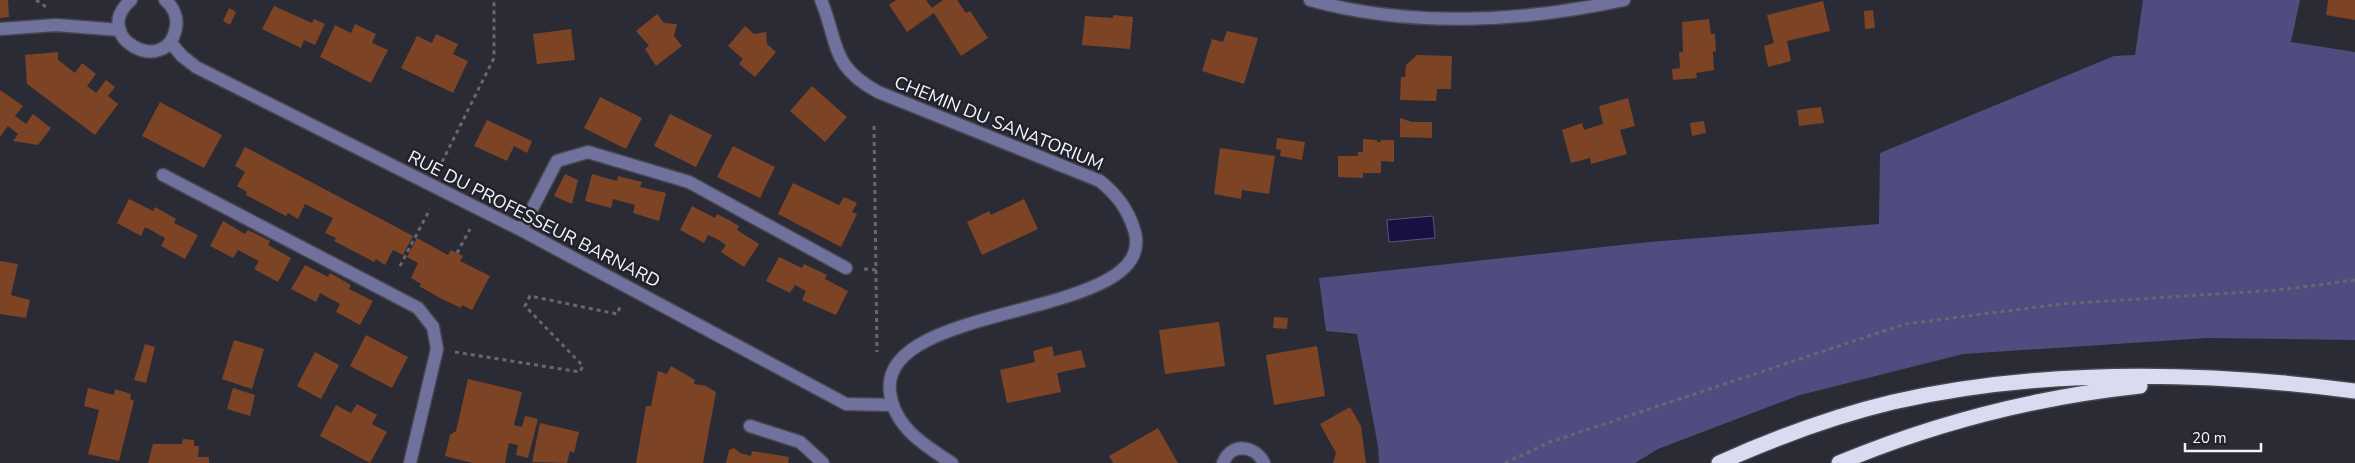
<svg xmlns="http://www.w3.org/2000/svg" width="2355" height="463" font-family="'Nunito Sans',sans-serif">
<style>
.green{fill:#4f4d80}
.water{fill:#181042;stroke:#5a547a}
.building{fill:#7c4425}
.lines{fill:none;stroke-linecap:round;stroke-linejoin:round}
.minor-casing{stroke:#474751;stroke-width:15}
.highway-casing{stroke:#474751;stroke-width:18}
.path{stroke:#676771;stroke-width:3;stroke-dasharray:4 4;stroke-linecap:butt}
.minor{stroke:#71719d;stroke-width:12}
.highway{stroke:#dadbf1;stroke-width:15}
.labels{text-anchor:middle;stroke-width:5;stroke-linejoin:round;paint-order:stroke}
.street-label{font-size:18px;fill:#f4f4fb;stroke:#21222b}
</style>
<rect width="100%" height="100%" fill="#2b2b35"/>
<path class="green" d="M2143 0H2300L2291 42 2355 52V340L2207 338 1963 354 1800 395 1658 449 1635 463H1379L1378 446 1357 334 1326 331 1319 278 1649 242 1879 224 1880 153 2114 56 2135 55Z"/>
<path class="water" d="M1433 216 1435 238 1389 242 1387 220Z"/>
<path class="building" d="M0 0H8L9 17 0 18Z
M896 0H926L932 8 943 0H957L966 13 970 11 988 38 961 56 934 13 907 32 889 5Z
M2328 0H2355V20L2326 15Z
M1823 1 1830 31 1787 41 1791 61 1768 67 1764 46 1774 43 1767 15Z
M274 6 312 23 314 19 325 24 315 45 304 40 301 48 262 29Z
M229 8 236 12 230 25 223 21Z
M1873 10 1875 28 1865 29 1864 11Z
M657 14 664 23 677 24 674 36 682 46 656 66 645 49 649 46 636 31Z
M1113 15 1133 17 1130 49 1082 45 1085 16 1113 18Z
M1709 19 1711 34H1715L1716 51 1713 52 1714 70 1696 73 1697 78 1673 80 1672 69 1680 68 1679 52H1683L1682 22Z
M355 24 376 34 372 43 388 50 371 83 320 57 335 25 351 33Z
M745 26 754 34 766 32 767 44 776 52 755 77 739 64 743 59 728 46Z
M571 29 575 60 537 64 533 34Z
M1227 31 1258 38 1244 84 1202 71 1212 39 1223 42Z
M436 34 458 44 453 54 468 61 453 93 401 68 417 36 432 43Z
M58 52V60L75 73 82 63 96 74 87 86 96 93 106 80 115 87 108 96 118 104 95 135 27 84 25 55Z
M1417 55 1452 56 1451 89H1437L1436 101 1400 100 1401 77H1405L1406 65Z
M812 86 847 117 825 142 790 111Z
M0 90 23 106 15 116 26 124 33 114 51 128 38 145 13 141 18 134 8 126 0 137Z
M600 97 642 118 626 149 584 128Z
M1628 98 1635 126 1620 130 1627 154 1591 164 1590 158 1571 163 1562 130 1582 123 1584 130 1603 124 1599 106Z
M160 102 222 135 204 168 142 136Z
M1821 107 1824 123 1799 126 1797 110Z
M670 114 712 135 696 167 654 146Z
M1400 118 1412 122H1432V138L1400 137Z
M487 120 532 141 527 153 514 146 507 161 474 146Z
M1704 121 1706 133 1692 136 1690 123Z
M1277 138 1305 142 1302 160 1280 156 1281 150 1276 149Z
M1363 139 1377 140V142H1381V140H1394V162L1381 161V173H1363V178L1338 177V156H1358V152H1363Z
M733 146 775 167 760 198 717 177Z
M245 147 413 236 403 255 393 250 385 265 376 259 374 262 334 241 336 238 325 233 333 218 305 204 298 219 288 213 286 216 246 195 247 192 237 186 245 172 235 166Z
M1220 148 1275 156 1269 194 1242 190 1241 199 1214 194Z
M565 174 578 180 572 204 554 196Z
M592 174 617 181 618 176 642 182 640 187 666 193 659 221 633 213 635 205 613 199 611 208 585 201Z
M793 183 839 205 844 197 857 203 852 212 857 214 841 247 778 214Z
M129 199 153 211 155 207 176 219 174 223 198 235 185 259 161 246 165 238 145 227 141 236 117 223Z
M1024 199 1038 229 982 255 967 222 989 211 991 215Z
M692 206 715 218 717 214 729 220 739 226 737 230 759 244 744 267 721 252 726 245 717 239 708 235 704 243 680 230Z
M223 221 245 234 248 230 270 241 268 245 291 258 278 282 254 269 259 261 238 250 233 258 210 246Z
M417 238 448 255 451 250 463 256 460 261 490 276 472 310 462 305 461 308 440 298 419 286 421 284 411 278 418 263 407 257Z
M779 257 802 268 804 264 827 275 825 279 848 291 836 315 802 300 806 291 795 285 790 293 766 281Z
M0 261 18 264 11 295 30 300 26 318 0 314Z
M305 265 328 277 330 273 351 285 349 289 373 301 360 325 336 312 340 304 320 293 316 302 291 289Z
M1274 317 1288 318 1287 329 1273 328Z
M1219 322 1225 366 1165 374 1159 330Z
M366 335 408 357 392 388 350 366Z
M234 340 264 349 252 389 222 379Z
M145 344 155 347 146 383 134 380Z
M1052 346 1054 356 1081 350 1086 367 1057 373 1061 392 1007 403 1000 370 1035 362 1033 351Z
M1317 346 1325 396 1274 405 1266 355Z
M315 352 339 365 321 399 297 386Z
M671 366 695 380 694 384 706 386 716 392 703 463H636L646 406H651L658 371 667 374Z
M468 379 522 392 514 425 522 427 525 416 538 419 528 458 516 455 518 445 509 443 505 463H473L445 456 450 435 456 431Z
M88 388 114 395 115 389 131 394 130 399 134 401 119 461 88 454 99 410 84 406Z
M233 388 255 395 250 416 227 409Z
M357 404 377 415 372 424 387 432 370 463 320 436 336 405 351 413Z
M1350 407 1361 426 1366 463H1333L1336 453 1320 424Z
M540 423 579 432 574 453 570 451 567 463 532 462Z
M1158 428 1178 463H1113L1109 456Z
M183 439 194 440V446H199L198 457H209V463H148L153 444H182Z
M734 448 740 453 751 456 752 451 789 457 788 463H726L729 450Z"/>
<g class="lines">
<g class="minor-casing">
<path id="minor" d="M131 0C88 37 168 79 176 27 178 17 173 6 165 0
M821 0C839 44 830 66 878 92L1100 181C1117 195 1127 208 1134 229 1164 321 878 299 890 392 894 427 925 446 952 463
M1310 0C1410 28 1523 22 1624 0
M0 29 56 25 120 30
M170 42 182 56 196 67 521 230 846 404 891 405
M163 175 418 308 433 327 437 349 410 463
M521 230 557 161 588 152 689 182 846 268
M750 426 800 442 823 463
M1223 463C1231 442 1255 445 1264 463"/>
</g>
<g class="highway-casing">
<path id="highway" d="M1719 463C1775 438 1834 416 1893 402 2043 368 2203 371 2355 391
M1839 463C1935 423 2037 397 2140 386"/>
</g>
<path class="path" d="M36 0 46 7
M874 126 877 352
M442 162 494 58V0
M457 253 470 229
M400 266 430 209
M864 269 877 270
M455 352 580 372 583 366 525 306 530 296 617 314 621 305
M1505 463 1550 442 1905 324 2061 304 2278 290 2355 280"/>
<use href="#minor" class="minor"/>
<use href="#highway" class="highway"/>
</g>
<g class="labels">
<g class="street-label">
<text transform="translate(999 123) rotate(22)" y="6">CHEMIN DU SANATORIUM</text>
<text transform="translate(534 219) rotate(27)" y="6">RUE DU PROFESSEUR BARNARD</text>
</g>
</g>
<path d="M2185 443v8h76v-8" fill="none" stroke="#f4f4fb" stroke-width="2.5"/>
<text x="2192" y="443" font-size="15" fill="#f4f4fb" stroke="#21222b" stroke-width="4" paint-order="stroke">20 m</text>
</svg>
